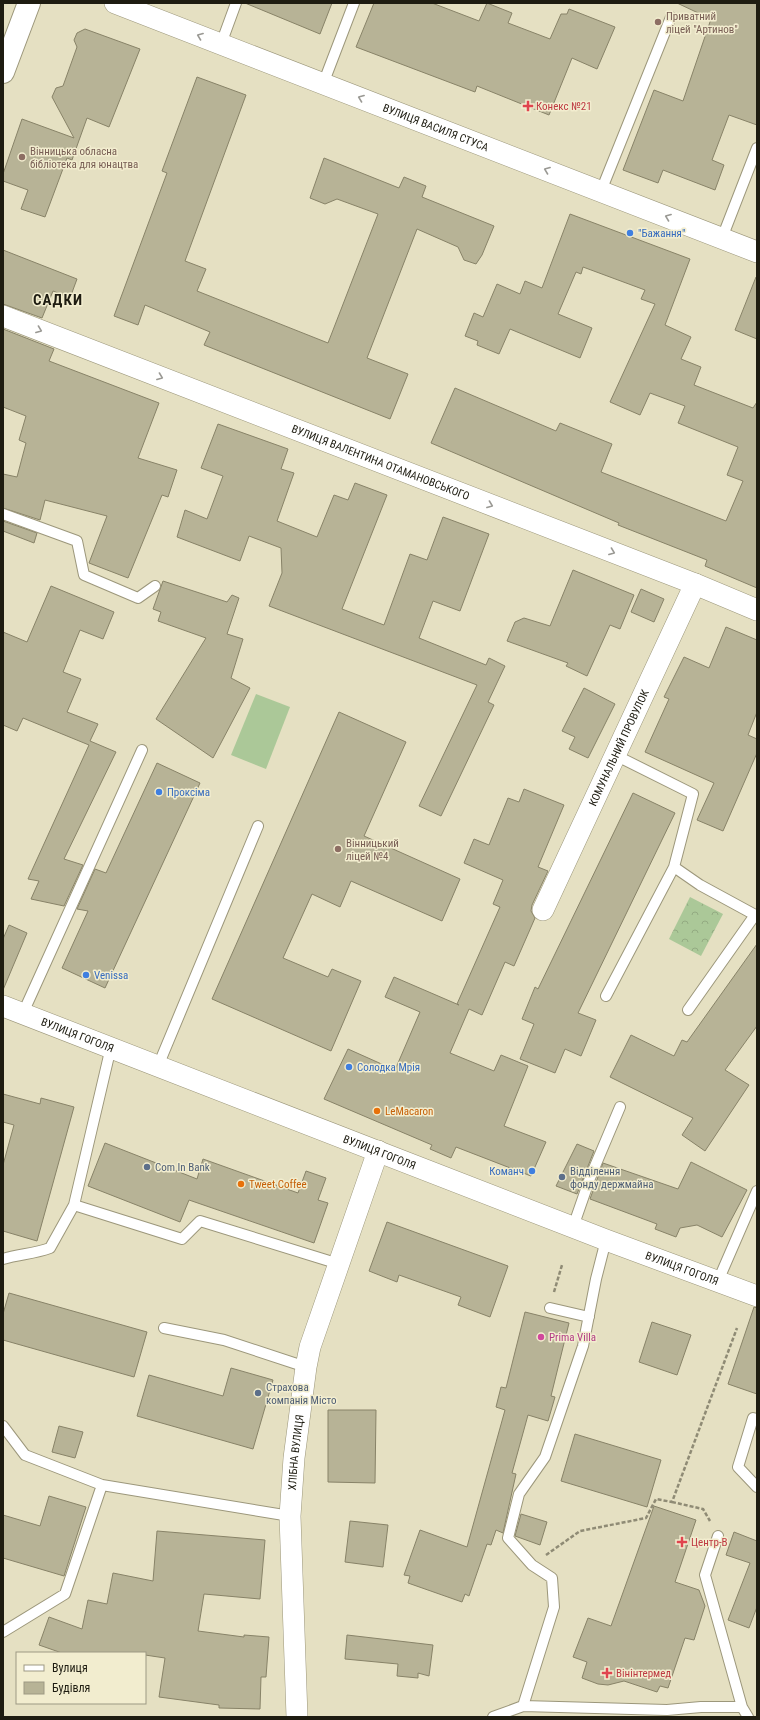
<svg xmlns="http://www.w3.org/2000/svg" width="760" height="1720" font-family="'Roboto Condensed',sans-serif">
<style>
.park{fill:url(#park-crowns)}
.garden{fill:#abc898}
.building{fill:#b7b396;stroke:#888368}
.lines{fill:none;stroke-linecap:round;stroke-linejoin:round}
.service-casing{stroke:#9c977b;stroke-width:12}
.minor-casing{stroke:#9c977b;stroke-width:22}
.tertiary-casing{stroke:#9c977b;stroke-width:24}
.path{stroke:#8f8b75;stroke-width:2.5;stroke-dasharray:4 2;stroke-linecap:butt}
.service{stroke:#fff;stroke-width:10}
.minor{stroke:#fff;stroke-width:21}
.tertiary{stroke:#fff;stroke-width:22}
.oneway{stroke:#9a9994}
.education-dot{fill:#8d6e63;stroke:#f2edcf;stroke-width:1.5}
.health-dot{fill:#e0444e;stroke:#f2edcf;stroke-width:1.5}
.shop-dot{fill:#3f7fe0;stroke:#f2edcf;stroke-width:1.5}
.food-dot{fill:#e8710a;stroke:#f2edcf;stroke-width:1.5}
.service-dot{fill:#5c6f8a;stroke:#f2edcf;stroke-width:1.5}
.hotel-dot{fill:#d1479c;stroke:#f2edcf;stroke-width:1.5}
.labels{text-anchor:middle;stroke-width:3;stroke-linejoin:round;paint-order:stroke}
.education-label{font-size:11px;fill:#785e54;stroke:#f2edcf;text-anchor:start}
.health-label{font-size:11px;fill:#be3a42;stroke:#f2edcf;text-anchor:start}
.street-label{font-size:11px;fill:#1e1c11;stroke:#f2edcf}
.shop-label{font-size:11px;fill:#366cbe;stroke:#f2edcf;text-anchor:start}
.food-label{font-size:11px;fill:#c56008;stroke:#f2edcf;text-anchor:start}
.service-label{font-size:11px;fill:#4e5e75;stroke:#f2edcf;text-anchor:start}
.hotel-label{font-size:11px;fill:#b23c85;stroke:#f2edcf;text-anchor:start}
.district-label{font-size:15px;font-weight:bold;letter-spacing:1px;fill:#1e1c11;stroke:#f2edcf}
</style>
<defs>
<pattern id="park-crowns" width="20" height="18" patternUnits="userSpaceOnUse"><rect width="20" height="18" fill="#abc898"/><path d="M2 6a3 3 0 1 1 6 0M12 15a3 3 0 1 1 6 0" fill="none" stroke="#93ab82"/></pattern>
</defs>
<rect width="100%" height="100%" fill="#e5e0c2"/>
<path class="park" d="M690 897 723 914 701 956 669 939Z"/>
<path class="garden" d="M256 694 290 707 266 769 231 755Z"/>
<path class="building" d="M245 3H332L320 34Z
M374 3H432L479 21 487 3 512 13 508 23 550 39 561 14H567L569 9 615 27 597 69 572 58 549 115 477 86 475 92 356 47Z
M677 3H757V125L729 115 712 160 724 165 715 190 663 170 658 183 623 170 654 90 683 101 711 19Z
M85 29 140 49 109 127 87 118 72 160 67 158 45 217 21 209 28 190 3 181V174L22 119 74 138 52 97 56 88 63 86 77 47 74 40 77 33Z
M197 77 246 95 185 261 206 269 197 291 328 343 378 214 337 199 325 204 310 198 324 158 399 188 404 177 426 186 422 197 494 226 482 255 476 264 464 260 458 247 417 229 367 358 408 374 390 419 204 345 210 332 145 305 138 325 114 316 167 173 162 171Z
M570 214 690 259 665 325 691 337 681 359 701 367 694 385 753 408 757 402V588L705 566 707 560 618 525 619 523 431 443 455 388 556 431 560 423 612 444 601 472 726 521 743 481 727 475 738 447 678 423 685 406 650 393 640 415 610 402 655 304 641 299 645 290 583 267 581 274 576 272 558 314 592 328 580 358 510 329 499 354 477 345 478 341 465 336 474 313 483 317 497 284 520 294 525 281 542 288Z
M3 250 77 279 70 298 53 291 42 318 3 304Z
M756 277H757V339L735 330Z
M3 329 54 349 49 361 159 403 138 458 177 470 168 497 162 495 128 578 89 563 107 516 45 500 40 520 3 508V474L17 477 26 443 19 440 26 416 3 407Z
M218 424 288 449 281 469 294 473 277 521 317 537 334 495 348 500 355 483 387 495 342 609 384 625 410 554 427 560 443 517 489 534 460 611 433 601 419 638 486 665 489 658 505 666 488 702 494 705 441 816 419 806 477 685 269 606 282 573 281 548 249 536 240 561 177 537 185 510 207 519 223 476 201 468Z
M3 521 37 533 34 543 3 531Z
M573 570 634 595 620 629 610 625 587 676 566 666 568 663 507 641 515 622 524 618 550 626Z
M163 581 227 602 232 595 239 598 227 634 243 639 231 678 250 688 213 758 156 719 206 638 158 621 161 612 153 609Z
M51 586 114 612 103 639 80 630 63 672 81 679 67 712 98 724 90 741 116 752 64 859 83 865 64 906 31 899 39 881 28 879 89 745 23 718 17 731 3 725V632L27 642Z
M641 589 664 599 654 622 631 612Z
M726 627 757 640V712L748 735 757 739V753L723 831 697 820 714 783 645 752 669 699 664 697 684 657 709 668Z
M584 688 615 704 588 758 569 749 575 737 562 731Z
M339 712 406 742 364 836 460 879 442 921 351 881 340 907 312 894 283 958 328 977 332 969 361 981 331 1051 212 999Z
M157 763 200 783 105 988 62 968 88 911 77 909 95 869 106 873Z
M524 789 564 805 538 867 548 871 532 905 531 911 535 918 514 966 505 962 482 1015 469 1009 450 1053 494 1071 501 1055 528 1066 504 1126 546 1142 531 1176 456 1147 451 1158 430 1149 432 1145 324 1099 348 1049 395 1070 420 1012 385 997 394 977 459 1005 457 1004 500 907 493 904 503 880 464 863 474 839 489 845 508 798 519 802Z
M633 793 675 813 578 1013 596 1020 581 1056 565 1049 555 1073 520 1059 534 1024 522 1019 535 987 538 989Z
M9 925 27 933 3 990V939Z
M757 944V1026L725 1070 749 1085 705 1151 682 1135 693 1118 610 1077 631 1035 674 1056 682 1040 687 1042Z
M3 1094 40 1104 41 1098 74 1107 37 1241 3 1231V1165L14 1125 3 1122Z
M105 1143 197 1179 203 1159 298 1193 306 1171 326 1178 318 1200 328 1203 314 1243 189 1200 180 1222 88 1186Z
M577 1144 594 1151 577 1194 556 1186Z
M691 1162 747 1190 722 1237 697 1225 680 1228 676 1237 655 1229 657 1224 590 1199 603 1163 678 1189Z
M387 1222 508 1266 490 1317 458 1305 461 1297 399 1275 397 1282 369 1271Z
M9 1293 147 1332 134 1377 3 1340V1314Z
M754 1307 757 1308V1394L728 1384Z
M525 1312 569 1323 551 1396 555 1397 548 1421 528 1415 512 1473 516 1474 503 1533 496 1530 491 1545 487 1544 469 1596 465 1594 462 1602 408 1583 410 1576 404 1575 420 1530 467 1547 505 1410 496 1407 501 1387 506 1388Z
M652 1322 691 1335 677 1375 639 1362Z
M231 1368 273 1380 253 1449 137 1416 149 1375 223 1396Z
M328 1410H376L375 1483 328 1482Z
M59 1426 83 1432 75 1458 52 1452Z
M575 1434 661 1460 647 1507 561 1481Z
M49 1496 86 1507 64 1576 3 1558V1515L40 1526Z
M654 1506 696 1520 675 1582 699 1590 705 1606 694 1640 685 1638 668 1688 660 1686 657 1692 624 1681 608 1685 598 1684 582 1678 587 1662 573 1657 588 1618 611 1626Z
M521 1514 547 1522 540 1545 515 1536Z
M350 1521 388 1525 383 1567 345 1562Z
M157 1531 265 1540 260 1599 204 1594 198 1631 244 1637V1635L269 1637 266 1677H261L260 1709 219 1708V1705L159 1697 165 1658 145 1655V1653H62L39 1645 49 1617 82 1629 88 1600 107 1604 113 1573 153 1581Z
M734 1532 757 1541V1607L749 1628 728 1620 750 1563 726 1555Z
M347 1635 433 1645 429 1676 418 1673V1678L397 1676 398 1664 345 1659Z"/>
<g class="lines">
<g class="service-casing">
<path id="service" d="M221 44 236 3
M323 84 354 3
M601 191 671 17
M722 238 757 148
M3 514 77 541 84 575 138 598 155 586
M674 867 700 885 757 916
M606 996 674 867 693 794 615 755
M688 1010 755 915
M23 1013 142 750
M158 1066 258 826
M74 1205 182 1239 200 1221 339 1264
M573 1227 590 1178 620 1107
M3 1259C19 1254 34 1254 50 1248L74 1205 111 1047
M718 1281 757 1191
M550 1308 589 1317
M164 1328 224 1340 306 1367
M757 1419 753 1418 738 1467 757 1487
M3 1426 25 1455 102 1485 290 1516
M718 1536 705 1575 742 1707
M3 1632 65 1594 102 1485
M523 1706 554 1607 552 1578 532 1565 508 1538 519 1494 545 1457 583 1346 596 1279 606 1240
M493 1717 523 1706 667 1710 701 1707H742L748 1717"/>
</g>
<g class="minor-casing">
<g id="minor">
<path id="s1" d="M115 3 757 252"/>
<path id="s2" d="M3 316 695 584 757 610"/>
<path id="s3" d="M543 910 695 584"/>
<path id="s4" d="M3 1006 606 1240 757 1296"/>
<path id="s5" d="M297 1717 290 1516 294 1458 306 1367 310 1347 378 1151"/>
</g>
</g>
<g class="tertiary-casing">
<path id="tertiary" d="M3 72 29 3"/>
</g>
<path class="path" d="M554 1292 562 1265
M672 1502 703 1509 710 1521
M546 1555 580 1531 646 1518 656 1499 672 1502 737 1328"/>
<use href="#service" class="service"/>
<use href="#minor" class="minor"/>
<use href="#tertiary" class="tertiary"/>
</g>
<defs><path id="oneway-chevron" d="M-2-3.5L2.5 0L-2 3.5" fill="none" stroke-width="1.6" stroke-linecap="round" stroke-linejoin="round"/></defs>
<g class="oneway">
<use href="#oneway-chevron" transform="translate(200 36) rotate(-159)"/>
<use href="#oneway-chevron" transform="translate(361 98) rotate(-159)"/>
<use href="#oneway-chevron" transform="translate(547 170) rotate(-159)"/>
<use href="#oneway-chevron" transform="translate(668 217) rotate(-159)"/>
<use href="#oneway-chevron" transform="translate(39 330) rotate(21)"/>
<use href="#oneway-chevron" transform="translate(160 377) rotate(21)"/>
<use href="#oneway-chevron" transform="translate(490 505) rotate(21)"/>
<use href="#oneway-chevron" transform="translate(612 552) rotate(21)"/>
</g>
<g class="education-dot">
<circle cx="658" cy="22" r="4"/>
<circle cx="22" cy="157" r="4"/>
<circle cx="338" cy="849" r="4"/>
</g>
<g class="health-dot">
<path d="M526 100h4v4h4v4h-4v4h-4v-4h-4v-4h4z"/>
<path d="M680 1536h4v4h4v4h-4v4h-4v-4h-4v-4h4z"/>
<path d="M605 1667h4v4h4v4h-4v4h-4v-4h-4v-4h4z"/>
</g>
<g class="shop-dot">
<circle cx="630" cy="233" r="4"/>
<circle cx="159" cy="792" r="4"/>
<circle cx="86" cy="975" r="4"/>
<circle cx="349" cy="1067" r="4"/>
<circle cx="532" cy="1171" r="4"/>
</g>
<g class="food-dot">
<circle cx="377" cy="1111" r="4"/>
<circle cx="241" cy="1184" r="4"/>
</g>
<g class="service-dot">
<circle cx="147" cy="1167" r="4"/>
<circle cx="562" cy="1177" r="4"/>
<circle cx="258" cy="1393" r="4"/>
</g>
<circle class="hotel-dot" cx="541" cy="1337" r="4"/>
<g class="labels">
<g class="education-label">
<text x="666" y="20">Приватний<tspan x="666" dy="13">ліцей "Артинов"</tspan></text>
<text x="30" y="155">Вінницька обласна<tspan x="30" dy="13">бібліотека для юнацтва</tspan></text>
<text x="346" y="847">Вінницький<tspan x="346" dy="13">ліцей №4</tspan></text>
</g>
<g class="health-label">
<text x="536" y="110">Конекс №21</text>
<text x="691" y="1546">Центр-В</text>
<text x="616" y="1677">Вінінтермед</text>
</g>
<g class="street-label">
<text dy="4" stroke="none"><textPath href="#s1" startOffset="344">ВУЛИЦЯ ВАСИЛЯ СТУСА</textPath></text>
<text dy="4" stroke="none"><textPath href="#s2" startOffset="405">ВУЛИЦЯ ВАЛЕНТИНА ОТАМАНОВСЬКОГО</textPath></text>
<text dy="4" stroke="none"><textPath href="#s3" startOffset="179">КОМУНАЛЬНИЙ ПРОВУЛОК</textPath></text>
<text dy="4" stroke="none"><textPath href="#s4" startOffset="80">ВУЛИЦЯ ГОГОЛЯ</textPath></text>
<text dy="4" stroke="none"><textPath href="#s4" startOffset="404">ВУЛИЦЯ ГОГОЛЯ</textPath></text>
<text dy="4" stroke="none"><textPath href="#s4" startOffset="728">ВУЛИЦЯ ГОГОЛЯ</textPath></text>
<text dy="4" stroke="none"><textPath href="#s5" startOffset="265">ХЛІБНА ВУЛИЦЯ</textPath></text>
</g>
<g class="shop-label">
<text x="638" y="237">"Бажання"</text>
<text x="167" y="796">Проксіма</text>
<text x="94" y="979">Venissa</text>
<text x="357" y="1071">Солодка Мрія</text>
<text x="524" y="1175" text-anchor="end">Команч</text>
</g>
<g class="food-label">
<text x="385" y="1115">LeMacaron</text>
<text x="249" y="1188">Tweet Coffee</text>
</g>
<g class="service-label">
<text x="155" y="1171">Com In Bank</text>
<text x="570" y="1175">Відділення<tspan x="570" dy="13">фонду держмайна</tspan></text>
<text x="266" y="1391">Страхова<tspan x="266" dy="13">компанія Місто</tspan></text>
</g>
<g class="hotel-label">
<text x="549" y="1341">Prima Villa</text>
</g>
<g class="district-label">
<text x="58" y="305">САДКИ</text>
</g>
</g>
<rect width="760" height="1720" fill="none" stroke="#1e1c11" stroke-width="8"/>
<rect x="16" y="1652" width="130" height="52" fill="#f2edcf" stroke="#9d9983"/>
<rect x="24" y="1665" width="20" height="6" fill="#ffffff" stroke="#9d9983"/>
<text x="52" y="1672" font-size="12" fill="#1e1c11">Вулиця</text>
<rect x="24" y="1682" width="20" height="12" fill="#b7b396" stroke="#9d9983"/>
<text x="52" y="1692" font-size="12" fill="#1e1c11">Будівля</text>
</svg>
